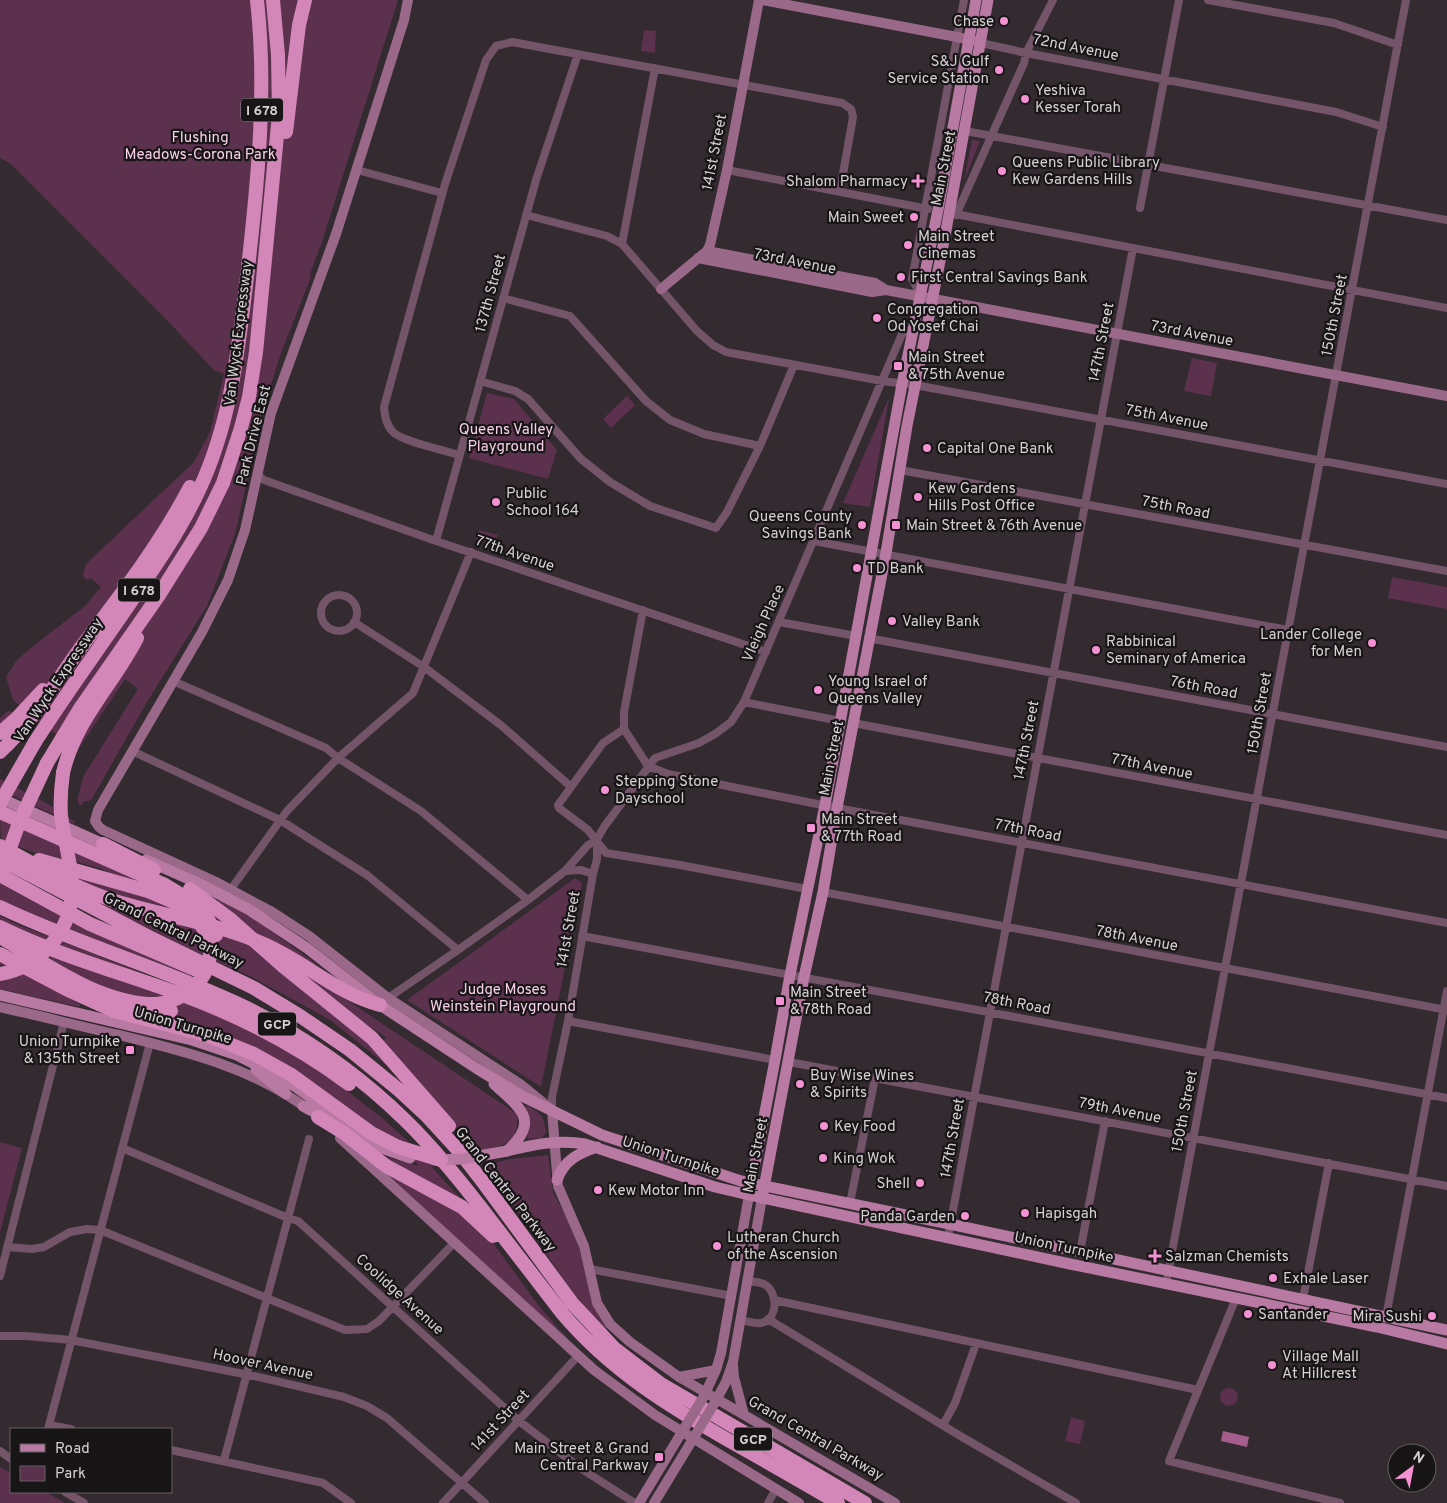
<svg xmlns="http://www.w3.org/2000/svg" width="1447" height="1503" font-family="Overpass,sans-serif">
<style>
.green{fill:#5c314e}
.water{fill:#a55d8d}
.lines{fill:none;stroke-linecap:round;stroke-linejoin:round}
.street{stroke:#745468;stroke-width:8}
.secondary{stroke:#9a6989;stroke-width:10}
.primary{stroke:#b879a2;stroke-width:11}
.highway{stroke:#d387b8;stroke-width:14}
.secondary-bridge{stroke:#9a6989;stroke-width:10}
.primary-bridge{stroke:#b879a2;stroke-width:11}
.highway-bridge{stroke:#d387b8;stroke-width:14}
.poi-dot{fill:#f491d3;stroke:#181517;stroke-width:2}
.labels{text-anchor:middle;stroke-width:4.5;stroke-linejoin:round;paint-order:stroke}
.shield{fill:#181517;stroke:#9d989b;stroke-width:1}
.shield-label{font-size:14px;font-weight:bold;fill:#d6d0d3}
.poi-label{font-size:15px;fill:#d6d0d3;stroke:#181517;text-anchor:start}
.street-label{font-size:15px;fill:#d6d0d3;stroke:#181517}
.park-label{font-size:15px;fill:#f8cfe8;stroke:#181517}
</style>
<rect width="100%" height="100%" fill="#332b30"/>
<path class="green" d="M0 0H398L322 242 310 274 311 277 281 353 263 410 235 534 207 606 147 702 93 797 90 801H84L81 806 78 802V797L83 777 138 689 125 679 77 751 20 706 0 727V718L8 711 13 712 19 705 13 700 6 677 16 661 32 647 85 606 101 587 91 578 88 580 85 579 83 574 86 564 194 462 210 432 224 374 214 370 160 313 11 164 0 158Z
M644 30 656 31 655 53 641 51Z
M972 140 980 141 964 181Z
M1192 358 1217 363 1211 396 1184 391Z
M487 393 514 399 557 450 548 479 469 458Z
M627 396 635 405 611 428 603 419Z
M889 398 870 507 843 503Z
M479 530 498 535 495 544 476 539Z
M1392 577 1447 587V609L1388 598Z
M0 779 50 805 75 822 74 824 0 790Z
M0 816 165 891 113 876 102 869 74 861 46 857 1 840Z
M64 876 218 902 221 899 256 920 316 964 313 968 115 897Z
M575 878 582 883 541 1087 407 1000Z
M0 882 88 930 191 973 189 976 73 932 0 901Z
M77 892 237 937 283 957 517 1114C520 1147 502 1145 476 1152L383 1041 386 1037 358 1019 353 1025 389 1067 330 1020 294 1000 250 976 188 948Z
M0 916 19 925 168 983 54 945 0 921Z
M51 956 209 1010 291 1053 338 1084 382 1118 411 1144 460 1198 382 1156 419 1166 396 1143 168 1019 174 1017 113 993 49 960Z
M0 959 80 1004V1007L0 989V981L13 978 4 965H0Z
M526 1105C542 1114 543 1115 546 1132L542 1138 529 1139 527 1138 530 1122 525 1107Z
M0 1142 22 1148 0 1232Z
M548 1155 553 1193 565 1214 579 1248 593 1306 609 1333 592 1316 569 1287 486 1165 511 1159Z
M384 1173 455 1208 488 1236 536 1302 556 1326 579 1350 604 1371 579 1353Z
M1220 1397a9 9 0 1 1 18 0a9 9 0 1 1-18 0Z
M1071 1417 1085 1421 1080 1444 1065 1441Z
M0 1467 11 1473V1492H46L65 1503H0Z"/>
<path class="water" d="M1223 1431 1249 1437 1247 1447 1221 1441Z"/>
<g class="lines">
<path class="street" d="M1208 0 1334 23 1398 45
M981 43 1026 53 1336 112 1383 127
M965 131 1447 220
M357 170 442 193
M727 170 928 209
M1140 208 1179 0
M950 213 1447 308
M526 215 607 236 622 244 697 331 713 345 726 352 882 381 915 385 1447 484
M956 215 1024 63 1026 53 1053 0
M622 244 655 68
M921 296 912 279 964 0
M503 298 570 316 646 401 670 420 704 434 760 446
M480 381 515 391 528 399 581 459 610 482 650 506 716 528 727 512 760 446 794 365
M459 455C445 450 403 442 393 432 386 425 385 416 384 407L445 184 486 60 496 46 512 42 842 103 851 109 853 117 840 191
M900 470 1447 571
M258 475 264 480 436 541 766 652
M436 541 536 180 578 54
M814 541 1288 630
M321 613a18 18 0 1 1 36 0a18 18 0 1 1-36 0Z
M354 622 424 667 502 726 570 786
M779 622 856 636
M868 638 1447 747
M173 681 326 748 338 758 421 811 528 900
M744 702 840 721
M853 723 1447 835
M624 729 648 766 668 774 837 808 1447 923
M624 729 603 743 558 805 559 808 588 830 606 853 680 865 807 889
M624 729V712L643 610
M132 751 280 820 367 875 458 950
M565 871 581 870 593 874
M231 889 287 811 338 758 413 693 471 552
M823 892 1447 1010
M582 936 1447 1098
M388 998 458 950 528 900 565 871 588 845 596 841 604 827 655 758 699 743 715 734 731 722 744 702 902 334 915 328
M568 1021 775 1060
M789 1062 1447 1186
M552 1110V1097L568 1021 593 874 597 859V843
M122 1148 288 1218 298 1221 519 1421 580 1468 635 1503
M850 1203 875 1078
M948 1237 1133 248
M7 1247 32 1249 44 1247 70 1232 87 1229 100 1230 345 1330 367 1329 379 1321 454 1243
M1080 1252 1105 1121
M590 1269 732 1296
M0 1276 64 1022
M1166 1284 1406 0
M1236 1298 1169 1461 1340 1503
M1303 1299 1329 1163
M774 1300 1198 1390
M1386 1317 1447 991
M768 1319 962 1437 1076 1503
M741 1320C747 1321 755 1324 761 1323 779 1319 778 1291 764 1284 759 1282 753 1282 748 1281
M0 1336H26L71 1340 254 1376 344 1397 367 1406 387 1418 485 1503
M49 1425 71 1429
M943 1425 955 1403 976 1344
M48 1429 150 1043
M171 1450 323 1483 351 1503
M0 1451 11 1459
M224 1460 309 1139
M65 1492 84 1503
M443 1503 577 1357
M768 1503 776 1489"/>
<path class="secondary" d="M408 0 404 20 336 234 271 413 245 530 228 580 202 632 98 810 95 821 99 827 103 830 216 882 272 912 309 936 388 998 520 1084 552 1110 558 1186 584 1246 597 1303 610 1324 630 1342 679 1377 895 1503
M762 0 957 37 975 41
M707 251 875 283 886 290
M698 258 872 292 886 290 1447 396
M661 289 707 251 710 245 727 170 759 0
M0 1007C40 1016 79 1026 119 1035 184 1051 254 1068 309 1110
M340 1138 594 1370 655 1415 799 1503
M733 1366 734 1377 744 1415
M679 1377 716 1370
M703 1398 716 1370 721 1353 749 1195
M714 1404 726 1382 733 1362 762 1198
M639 1503 685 1427
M654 1503 696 1434"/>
<path class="primary" d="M0 798 110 847
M146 860 200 884 248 909 307 948 380 1005 476 1068 522 1096 602 1135 741 1181 959 1226 1447 1330
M0 995 192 1040 237 1055 273 1073 296 1087 379 1147 410 1158
M256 1070 286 1094
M494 1084C519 1107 541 1120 508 1150
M303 1106 326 1118
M507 1151C532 1145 558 1139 585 1144L715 1187 749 1195 1070 1264 1377 1327 1447 1344
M557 1180C564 1160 579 1153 597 1147
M749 1195 775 1060 790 975 825 805 902 384 938 210 976 0
M762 1198 804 977 823 892 837 808 886 553 907 426 945 236 988 0"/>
<path class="highway" d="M286 132 299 25 305 0
M0 733 17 718 43 690
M35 742C65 695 98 650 130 603 155 567 180 531 199 490 232 420 239 344 248 268 258 179 267 90 257 0
M0 752C32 722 54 685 79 650 119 597 159 546 190 487
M47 763 79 710 159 595 201 528 223 483 241 428 249 397 256 352 279 115 278 55 273 0
M63 773C75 720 113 685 137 638
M0 812 165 885 198 905
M103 844 154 870
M0 846C36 865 71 886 109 899 158 915 212 922 259 942 302 959 335 993 380 1005
M0 859 149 937 254 988 300 1016 350 1050 399 1090 426 1115 459 1151 486 1186 572 1303 614 1348 661 1384 865 1503
M39 860 148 891 174 902
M0 875 90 924 199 971
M190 889 230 919
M0 907C80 945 165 969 245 1007 303 1036 358 1074 405 1120 438 1152 467 1189 495 1226 517 1255 540 1284 562 1313 611 1371 670 1407 735 1444 769 1463 804 1483 838 1503
M0 927C59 956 123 973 185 996 244 1018 299 1047 349 1084
M0 937C47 964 101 1005 157 1004
M0 954 70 991 114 1011 207 1035 254 1054 290 1074 371 1133 398 1147
M283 966 372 1038 449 1126
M144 1012 171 1011
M318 1117 344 1133 386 1166 462 1207 493 1236"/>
<path class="secondary-bridge" d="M685 1427 703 1398
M696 1434 714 1404"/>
<path class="primary-bridge" d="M434 1160 462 1159 507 1151"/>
<path class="highway-bridge" d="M0 803 35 742
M0 876 19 823 47 763
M198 905 208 919 216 935
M230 919 283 966
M0 974C19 971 37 961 49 947 88 904 67 864 61 815 60 801 61 787 63 773
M157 1004C193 1000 222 967 205 931 198 918 186 909 174 902
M398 1147 441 1160"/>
</g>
<g class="poi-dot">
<circle cx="1004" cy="21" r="5"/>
<circle cx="999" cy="70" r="5"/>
<circle cx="1025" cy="99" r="5"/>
<circle cx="1002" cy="171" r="5"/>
<path d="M915.5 173.5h5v5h5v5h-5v5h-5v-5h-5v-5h5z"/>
<circle cx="914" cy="217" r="5"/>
<circle cx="908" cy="245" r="5"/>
<circle cx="901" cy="277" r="5"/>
<circle cx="877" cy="318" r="5"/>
<rect x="893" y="361" width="10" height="10" rx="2.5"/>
<circle cx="927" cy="448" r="5"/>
<circle cx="918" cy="497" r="5"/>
<circle cx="496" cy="502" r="5"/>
<circle cx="862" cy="525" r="5"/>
<rect x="891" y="520" width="10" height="10" rx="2.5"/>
<circle cx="857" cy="568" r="5"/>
<circle cx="892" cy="621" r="5"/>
<circle cx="1372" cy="643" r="5"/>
<circle cx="1096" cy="650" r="5"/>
<circle cx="818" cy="690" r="5"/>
<circle cx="605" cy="790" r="5"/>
<rect x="806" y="823" width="10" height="10" rx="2.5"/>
<rect x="775" y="996" width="10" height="10" rx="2.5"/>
<rect x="125" y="1045" width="10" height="10" rx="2.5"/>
<circle cx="800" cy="1084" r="5"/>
<circle cx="824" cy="1126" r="5"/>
<circle cx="823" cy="1158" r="5"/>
<circle cx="920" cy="1183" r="5"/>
<circle cx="598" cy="1190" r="5"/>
<circle cx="1025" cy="1213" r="5"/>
<circle cx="965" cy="1216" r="5"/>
<circle cx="717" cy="1246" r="5"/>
<path d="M1152.5 1248.5h5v5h5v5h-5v5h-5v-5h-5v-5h5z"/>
<circle cx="1273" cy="1278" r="5"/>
<circle cx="1248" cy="1314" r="5"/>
<circle cx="1432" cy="1316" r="5"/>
<circle cx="1272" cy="1365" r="5"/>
<rect x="654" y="1452" width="10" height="10" rx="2.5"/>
</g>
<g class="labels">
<g class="shield">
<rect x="241" y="98.5" width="42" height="23" rx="4"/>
<rect x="118" y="578.5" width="42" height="23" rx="4"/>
<rect x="258" y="1012.5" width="38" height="23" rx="4"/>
<rect x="734" y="1427.5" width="38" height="23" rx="4"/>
</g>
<g class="shield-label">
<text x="262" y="115">I 678</text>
<text x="139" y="595">I 678</text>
<text x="277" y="1029">GCP</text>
<text x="753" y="1444">GCP</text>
</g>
<g class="poi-label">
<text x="994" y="26" text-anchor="end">Chase</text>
<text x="989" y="66" text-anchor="end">S&amp;J Gulf<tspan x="989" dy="17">Service Station</tspan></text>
<text x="1035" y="95">Yeshiva<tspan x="1035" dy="17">Kesser Torah</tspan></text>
<text x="1012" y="167">Queens Public Library<tspan x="1012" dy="17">Kew Gardens Hills</tspan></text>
<text x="908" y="186" text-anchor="end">Shalom Pharmacy</text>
<text x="904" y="222" text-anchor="end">Main Sweet</text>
<text x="918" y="241">Main Street<tspan x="918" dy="17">Cinemas</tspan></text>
<text x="911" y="282">First Central Savings Bank</text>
<text x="887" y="314">Congregation<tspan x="887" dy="17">Od Yosef Chai</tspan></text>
<text x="908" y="362">Main Street<tspan x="908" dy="17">&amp; 75th Avenue</tspan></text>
<text x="937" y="453">Capital One Bank</text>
<text x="928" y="493">Kew Gardens<tspan x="928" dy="17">Hills Post Office</tspan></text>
<text x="506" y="498">Public<tspan x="506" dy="17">School 164</tspan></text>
<text x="852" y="521" text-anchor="end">Queens County<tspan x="852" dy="17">Savings Bank</tspan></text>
<text x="906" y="530">Main Street &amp; 76th Avenue</text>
<text x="867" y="573">TD Bank</text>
<text x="902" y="626">Valley Bank</text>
<text x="1362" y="639" text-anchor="end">Lander College<tspan x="1362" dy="17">for Men</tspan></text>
<text x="1106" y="646">Rabbinical<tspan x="1106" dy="17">Seminary of America</tspan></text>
<text x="828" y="686">Young Israel of<tspan x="828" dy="17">Queens Valley</tspan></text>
<text x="615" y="786">Stepping Stone<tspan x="615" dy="17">Dayschool</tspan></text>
<text x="821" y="824">Main Street<tspan x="821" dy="17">&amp; 77th Road</tspan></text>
<text x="790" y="997">Main Street<tspan x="790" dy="17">&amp; 78th Road</tspan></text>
<text x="120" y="1046" text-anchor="end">Union Turnpike<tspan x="120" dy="17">&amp; 135th Street</tspan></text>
<text x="810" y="1080">Buy Wise Wines<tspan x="810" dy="17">&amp; Spirits</tspan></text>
<text x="834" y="1131">Key Food</text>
<text x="833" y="1163">King Wok</text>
<text x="910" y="1188" text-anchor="end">Shell</text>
<text x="608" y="1195">Kew Motor Inn</text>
<text x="1035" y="1218">Hapisgah</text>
<text x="955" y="1221" text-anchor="end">Panda Garden</text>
<text x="727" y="1242">Lutheran Church<tspan x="727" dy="17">of the Ascension</tspan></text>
<text x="1165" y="1261">Salzman Chemists</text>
<text x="1283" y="1283">Exhale Laser</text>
<text x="1258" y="1319">Santander</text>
<text x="1422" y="1321" text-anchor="end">Mira Sushi</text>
<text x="1282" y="1361">Village Mall<tspan x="1282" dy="17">At Hillcrest</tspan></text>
<text x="649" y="1453" text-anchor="end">Main Street &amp; Grand<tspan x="649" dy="17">Central Parkway</tspan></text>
</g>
<g class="street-label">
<text transform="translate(1076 47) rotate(11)" y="5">72nd Avenue</text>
<text transform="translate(714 152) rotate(-79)" y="5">141st Street</text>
<text transform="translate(943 168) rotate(-79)" y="5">Main Street</text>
<text transform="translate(795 261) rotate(11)" y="5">73rd Avenue</text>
<text transform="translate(490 293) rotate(-75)" y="5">137th Street</text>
<text transform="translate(1334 315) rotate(-79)" y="5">150th Street</text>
<text transform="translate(238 333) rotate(-83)" y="5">Van Wyck Expressway</text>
<text transform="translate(1192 333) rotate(11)" y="5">73rd Avenue</text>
<text transform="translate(1101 342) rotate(-79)" y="5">147th Street</text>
<text transform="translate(1167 417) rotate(11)" y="5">75th Avenue</text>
<text transform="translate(253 435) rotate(-76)" y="5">Park Drive East</text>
<text transform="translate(1176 507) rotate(11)" y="5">75th Road</text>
<text transform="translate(515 553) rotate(19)" y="5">77th Avenue</text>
<text transform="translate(763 623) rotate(-66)" y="5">Vleigh Place</text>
<text transform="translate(58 680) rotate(-56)" y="5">Van Wyck Expressway</text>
<text transform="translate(1204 687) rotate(11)" y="5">76th Road</text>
<text transform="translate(1259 713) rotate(-80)" y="5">150th Street</text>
<text transform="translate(1026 740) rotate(-79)" y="5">147th Street</text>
<text transform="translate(831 758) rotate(-79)" y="5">Main Street</text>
<text transform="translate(1152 766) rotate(11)" y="5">77th Avenue</text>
<text transform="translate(1028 830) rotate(11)" y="5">77th Road</text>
<text transform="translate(568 929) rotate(-80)" y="5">141st Street</text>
<text transform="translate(174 930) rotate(26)" y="5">Grand Central Parkway</text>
<text transform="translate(1137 938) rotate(11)" y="5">78th Avenue</text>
<text transform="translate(1017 1003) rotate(11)" y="5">78th Road</text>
<text transform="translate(183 1025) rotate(16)" y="5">Union Turnpike</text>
<text transform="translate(1120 1110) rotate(11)" y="5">79th Avenue</text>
<text transform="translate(1184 1111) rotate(-79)" y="5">150th Street</text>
<text transform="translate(952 1138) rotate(-80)" y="5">147th Street</text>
<text transform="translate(755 1155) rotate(-79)" y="5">Main Street</text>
<text transform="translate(671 1156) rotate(18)" y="5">Union Turnpike</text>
<text transform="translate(506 1189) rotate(52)" y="5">Grand Central Parkway</text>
<text transform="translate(1064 1247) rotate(12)" y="5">Union Turnpike</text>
<text transform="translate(400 1294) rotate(42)" y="5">Coolidge Avenue</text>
<text transform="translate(263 1364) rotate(12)" y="5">Hoover Avenue</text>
<text transform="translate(500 1420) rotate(-47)" y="5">141st Street</text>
<text transform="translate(816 1438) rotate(30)" y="5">Grand Central Parkway</text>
</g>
<g class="park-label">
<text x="200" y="142">Flushing<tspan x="200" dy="17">Meadows-Corona Park</tspan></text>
<text x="506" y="434">Queens Valley<tspan x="506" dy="17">Playground</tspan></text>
<text x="503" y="994">Judge Moses<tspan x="503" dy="17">Weinstein Playground</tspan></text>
</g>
</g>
<rect x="10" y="1428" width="162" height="65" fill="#181517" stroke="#646062"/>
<rect x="20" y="1444" width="25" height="8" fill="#b879a2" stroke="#646062"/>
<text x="55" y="1453" font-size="15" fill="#d6d0d3">Road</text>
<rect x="20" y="1466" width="25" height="15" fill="#5c314e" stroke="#646062"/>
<text x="55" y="1478" font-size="15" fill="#d6d0d3">Park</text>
<g transform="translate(1412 1468) rotate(32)"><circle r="24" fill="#181517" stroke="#646062"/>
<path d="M0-4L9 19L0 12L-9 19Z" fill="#f491d3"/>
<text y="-8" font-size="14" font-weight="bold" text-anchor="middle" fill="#d6d0d3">N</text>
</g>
</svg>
